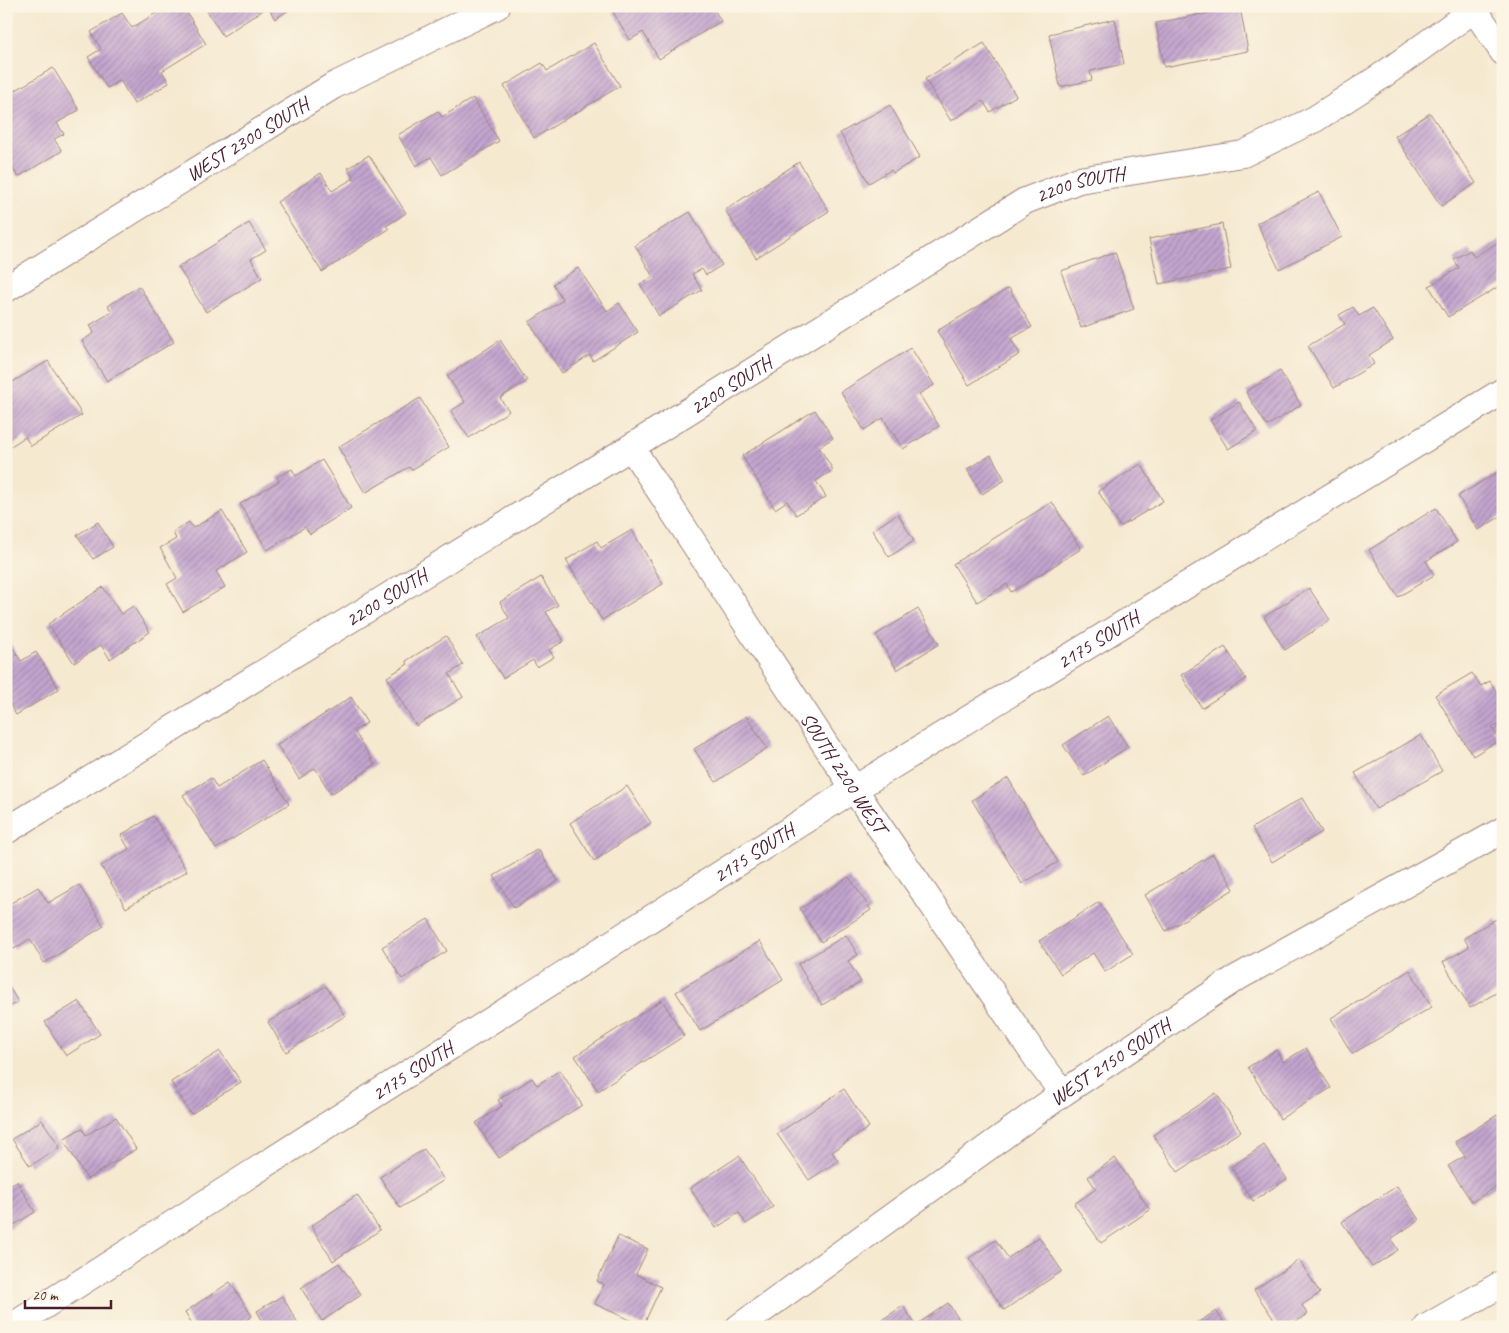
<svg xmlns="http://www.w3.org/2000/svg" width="1509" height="1333" font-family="Caveat,sans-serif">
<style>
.building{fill:url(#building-hatch)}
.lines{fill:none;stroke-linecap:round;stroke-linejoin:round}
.minor-casing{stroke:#a0847e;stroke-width:28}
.minor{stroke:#fff;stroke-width:26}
.labels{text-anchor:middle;stroke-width:4.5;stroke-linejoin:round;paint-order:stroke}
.street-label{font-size:20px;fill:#4a1f2b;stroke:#fcf5e5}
</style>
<defs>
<pattern id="building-hatch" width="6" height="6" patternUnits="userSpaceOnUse" patternTransform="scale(1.25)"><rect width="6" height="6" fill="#c3a5cf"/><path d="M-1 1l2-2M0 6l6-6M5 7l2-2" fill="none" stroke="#a086a8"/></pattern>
</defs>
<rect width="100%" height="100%" fill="#fcf5e5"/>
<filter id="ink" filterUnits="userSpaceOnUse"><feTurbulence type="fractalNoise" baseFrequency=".02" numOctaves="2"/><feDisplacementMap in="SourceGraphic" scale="10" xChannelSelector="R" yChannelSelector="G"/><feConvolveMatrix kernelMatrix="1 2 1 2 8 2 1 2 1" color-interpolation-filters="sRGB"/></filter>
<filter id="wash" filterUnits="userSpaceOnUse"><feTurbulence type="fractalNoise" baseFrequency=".0096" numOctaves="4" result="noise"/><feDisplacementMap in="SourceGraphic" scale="20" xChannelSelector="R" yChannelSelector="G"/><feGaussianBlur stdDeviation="1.12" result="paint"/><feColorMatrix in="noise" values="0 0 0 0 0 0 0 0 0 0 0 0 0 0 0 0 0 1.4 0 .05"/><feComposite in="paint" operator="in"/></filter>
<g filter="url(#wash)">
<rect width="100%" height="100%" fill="#f5e9d0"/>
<g id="blocks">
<path class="building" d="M167 6H183L206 44 162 71 169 83 134 104 120 80 107 88 88 57 101 49 91 32 122 13 132 28Z
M204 6H295L275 19 268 7 223 36Z
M623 6H712L721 21 659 59 643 32 630 40 613 12Z
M1240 7 1248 51 1164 67 1156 23Z
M1115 19 1124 64 1090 71 1092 80 1060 87 1049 34Z
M594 43 620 86 534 138 504 86 542 63 547 71Z
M984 43 1016 96 990 112 983 101 951 121 925 79Z
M53 68 79 110 57 123 64 134 54 139 62 151 18 177 6 157V84L11 93Z
M473 98 499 141 442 175 431 157 416 166 398 135 438 111 442 117Z
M890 105 920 157 893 173 891 170 869 183 840 133Z
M1430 113 1476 183 1441 206 1395 136Z
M369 155 406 213 386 226 389 229 322 272 277 202 321 173 332 191 354 178 348 168Z
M799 162 829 211 756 258 725 210Z
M1319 192 1342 237 1279 269 1257 223Z
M690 212 722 265 706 275 702 269 692 274 702 290 659 316 640 284 653 277 635 245Z
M249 223 266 250 251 259 262 278 206 312 178 267Z
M1222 224 1231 269 1159 284 1149 239Z
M1503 239V284L1448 317 1429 286 1459 268 1454 259 1470 250 1474 257Z
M1115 252 1134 309 1081 328 1061 271Z
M578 268 607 311 619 303 638 332 593 361 590 355 562 373 529 322 563 300 553 284Z
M139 286 174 342 107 381 82 341 94 333 90 325 112 312 108 306Z
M1009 288 1032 327 1011 339 1020 354 969 385 937 331Z
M1353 307 1359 316 1373 308 1393 340 1369 355 1374 364 1334 388 1308 346 1345 324 1339 315Z
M500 340 527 381 500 398 509 411 469 438 451 411 465 402 447 376Z
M911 348 934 385 919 394 939 426 903 449 883 418 864 430 841 392Z
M48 361 82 415 31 446 25 437 8 448 6 380 9 384Z
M1280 371 1301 405 1267 426 1246 392Z
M420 398 449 447 411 470 409 467 365 493 338 447Z
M1239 402 1257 431 1228 449 1210 420Z
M815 410 833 438 819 447 833 470 816 481 826 497 796 515 787 501 775 509 742 456Z
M991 455 1005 480 982 494 967 469Z
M322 460 351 508 310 534 305 527 267 550 240 504 279 481 277 477 292 469 296 476Z
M1141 464 1163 501 1120 527 1098 491Z
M1503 469V515L1478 530 1458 496Z
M1052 502 1081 549 1011 592 1007 584 977 602 953 564Z
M1436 508 1457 542 1426 561 1434 575 1398 597 1369 550Z
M222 511 247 552 216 571 225 587 183 612 167 584 177 578 160 548 176 539 173 532 189 522 193 528Z
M898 514 914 541 889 557 872 530Z
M98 522 113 547 93 559 77 535Z
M632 530 663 584 602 620 566 560 597 541 601 548Z
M541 577 558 605 546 612 564 641 549 650 554 657 537 667 533 660 503 678 477 637 509 618 500 602Z
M103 587 121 614 133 606 150 632 110 659 101 645 74 663 48 624Z
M1309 588 1330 620 1285 650 1264 617Z
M918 609 939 644 897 670 876 635Z
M6 636 21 661 36 652 59 689 16 715 6 698Z
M446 636 463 665 449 674 463 697 416 726 387 677 408 664 406 661Z
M1225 647 1246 679 1202 708 1181 675Z
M1472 673 1481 686 1490 681 1503 703V722L1492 728 1499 740 1473 756 1435 695Z
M351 697 367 723 354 731 375 765 331 794 315 768 299 779 277 745Z
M746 716 767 748 716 782 694 749Z
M1108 716 1128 747 1084 776 1063 745Z
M1421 735 1442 771 1376 809 1355 773Z
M262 760 289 804 216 849 183 795 211 778 217 788Z
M1008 778 1058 862 1022 884 972 800Z
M627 786 651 823 594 861 570 823Z
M1302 798 1322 832 1272 862 1252 828Z
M153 816 187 871 126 908 101 866 129 849 121 835Z
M538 849 558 881 514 908 494 876Z
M1213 854 1234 889 1166 931 1145 895Z
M849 877 871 910 821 942 800 909Z
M79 885 104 926 44 963 30 939 14 949 6 936V906L38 887 48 903Z
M1099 902 1133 954 1105 972 1093 953 1061 974 1039 941Z
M428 919 447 951 402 979 382 947Z
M1496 919 1503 931V989L1470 1008 1443 962 1469 947 1464 938Z
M846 935 858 955 848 961 861 982 822 1005 798 964Z
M760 941 783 980 700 1031 676 992Z
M1410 970 1432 1007 1352 1054 1331 1018Z
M6 982 18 1002 6 1009Z
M326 986 345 1016 286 1052 268 1022Z
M662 1000 684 1036 598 1091 575 1056Z
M79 1001 100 1034 66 1056 45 1022Z
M1306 1048 1331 1088 1280 1119 1248 1067 1276 1050 1283 1062Z
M220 1051 241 1082 191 1114 171 1082Z
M560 1070 582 1105 499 1158 476 1123 502 1106 498 1100 532 1078 537 1085Z
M844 1089 869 1127 832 1152 838 1161 809 1180 777 1134Z
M1216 1093 1241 1131 1178 1172 1153 1135Z
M1497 1115 1503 1123V1182L1472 1202 1448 1166 1465 1156 1455 1142Z
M116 1117 136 1149 87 1179 63 1139 82 1128 86 1135Z
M42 1120 60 1147 30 1166 12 1139Z
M1264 1145 1287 1179 1253 1201 1231 1167Z
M424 1149 444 1180 400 1208 380 1177Z
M739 1156 773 1207 746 1224 739 1213 716 1228 690 1188Z
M1115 1158 1150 1210 1101 1243 1074 1204 1096 1189 1088 1177Z
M17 1181 35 1212 6 1230V1187Z
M1397 1186 1419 1220 1391 1239 1398 1250 1372 1267 1342 1222Z
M357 1195 380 1230 333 1261 311 1226Z
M618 1236 648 1249 636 1274 661 1287 643 1326 595 1304 604 1284 597 1281Z
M1039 1237 1062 1271 1004 1310 969 1258 996 1240 1008 1258Z
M1299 1260 1320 1293 1302 1305 1307 1314 1288 1327H1279L1254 1290Z
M339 1263 361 1295 322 1321 301 1288Z
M230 1282 252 1316 237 1327H194L185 1312Z
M282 1296 299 1325 266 1327 257 1311Z
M948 1303 964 1327H879L877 1323 903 1306 916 1325Z
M1216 1311 1227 1327H1191Z"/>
</g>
</g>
<g filter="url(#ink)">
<use href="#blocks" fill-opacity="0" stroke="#a0847e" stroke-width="1"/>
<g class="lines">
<g class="minor-casing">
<g id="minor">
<path d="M1472 6 1503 52"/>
<path id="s1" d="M6 289 333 86 497 6"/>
<path id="s2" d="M631 447 868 810 1040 1063 1063 1093"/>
<path id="s3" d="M6 831 631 447 1025 201 1079 180 1243 154 1315 119 1383 75 1479 6"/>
<path id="s4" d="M11 1327 838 799 1503 391"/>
<path id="s5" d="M739 1327 1063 1093 1233 980 1503 830"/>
<path d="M1427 1327 1503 1283"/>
</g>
</g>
<use href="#minor" class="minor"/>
</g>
</g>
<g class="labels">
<g class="street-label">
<text dy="7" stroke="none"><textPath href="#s1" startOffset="284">WEST 2300 SOUTH</textPath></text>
<text dy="7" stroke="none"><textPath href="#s3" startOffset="1256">2200 SOUTH</textPath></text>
<text dy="7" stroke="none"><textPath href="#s3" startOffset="851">2200 SOUTH</textPath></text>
<text dy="7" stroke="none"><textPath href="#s3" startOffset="446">2200 SOUTH</textPath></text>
<text dy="7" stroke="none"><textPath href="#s4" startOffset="1286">2175 SOUTH</textPath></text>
<text dy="7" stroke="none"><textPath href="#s2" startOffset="389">SOUTH 2200 WEST</textPath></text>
<text dy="7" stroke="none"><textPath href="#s4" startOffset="881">2175 SOUTH</textPath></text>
<text dy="7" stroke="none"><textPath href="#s5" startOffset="456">WEST 2150 SOUTH</textPath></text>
<text dy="7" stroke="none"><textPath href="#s4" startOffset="476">2175 SOUTH</textPath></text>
</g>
</g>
<rect width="1509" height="1333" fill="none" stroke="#fcf5e5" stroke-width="25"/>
<path d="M25 1300v8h86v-8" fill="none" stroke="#4a1f2b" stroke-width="2.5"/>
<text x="32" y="1300" font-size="15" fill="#4a1f2b" stroke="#fcf5e5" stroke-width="4" paint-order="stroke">20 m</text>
</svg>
